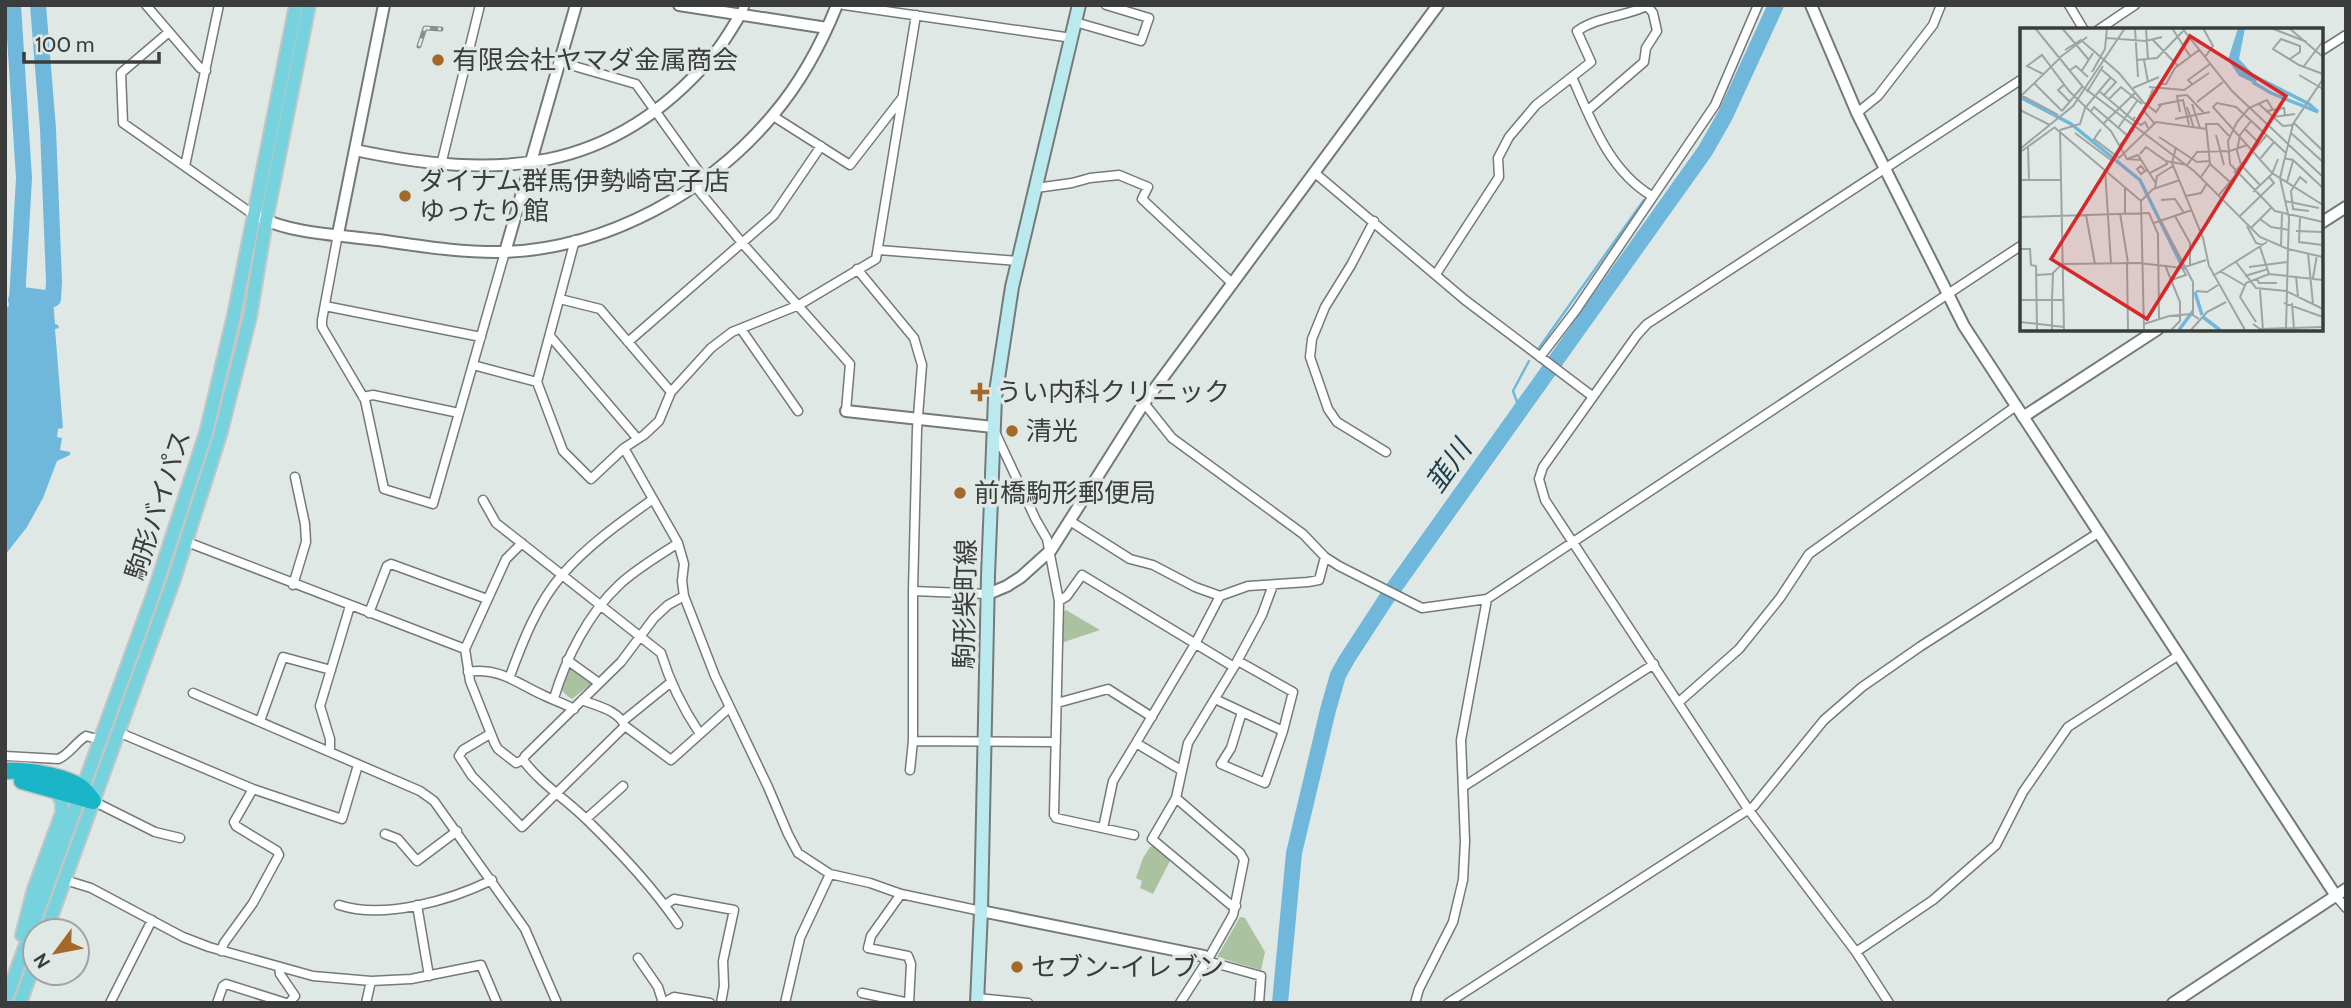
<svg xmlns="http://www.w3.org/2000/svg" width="2351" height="1008" font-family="Cabin,'Noto Sans JP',sans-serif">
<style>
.green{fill:#aac29f}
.water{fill:#70b8db}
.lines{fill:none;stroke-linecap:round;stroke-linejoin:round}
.stream{stroke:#70b8db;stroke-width:2.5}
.river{stroke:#70b8db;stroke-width:16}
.minor-casing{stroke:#747a79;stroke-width:11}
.tertiary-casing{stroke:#747a79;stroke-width:14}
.secondary-casing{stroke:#747a79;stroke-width:16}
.primary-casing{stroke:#c4c5c4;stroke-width:16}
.motorway-casing{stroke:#c4c5c4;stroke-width:19}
.minor{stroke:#fff;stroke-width:8}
.tertiary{stroke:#fff;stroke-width:10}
.secondary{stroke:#bae9ee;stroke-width:12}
.primary{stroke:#76d3dd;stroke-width:12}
.motorway{stroke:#1ab5c6;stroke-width:16}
.rail-casing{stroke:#8a8f8e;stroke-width:5}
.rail{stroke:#e0e8e6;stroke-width:2.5;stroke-dasharray:8;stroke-linecap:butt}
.poi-dot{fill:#a26928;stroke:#e0e8e6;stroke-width:2.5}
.labels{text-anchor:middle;stroke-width:7;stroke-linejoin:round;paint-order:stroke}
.poi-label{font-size:26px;fill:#3a3d3c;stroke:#e0e8e6;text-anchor:start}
.street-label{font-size:26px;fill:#3a3d3c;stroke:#e0e8e6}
.water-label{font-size:28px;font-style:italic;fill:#1c3d4d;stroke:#e0e8e6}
.inset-river{fill:none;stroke:#70b8db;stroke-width:3.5}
.inset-road{fill:none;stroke:#9ea4a2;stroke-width:2}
.view{fill:#d62828;fill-opacity:0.15;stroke:#d62828;stroke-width:3.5}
.inset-edge{fill:none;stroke:#3a3d3c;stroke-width:3.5}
</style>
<rect width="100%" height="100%" fill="#e0e8e6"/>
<path class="green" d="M1066 610 1100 630 1061 643 1062 613Z
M572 666 589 678 591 684 572 699C556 689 561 684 566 668Z
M1155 846 1171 859 1153 894 1140 888 1142 881 1136 878 1143 858 1150 847Z
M1240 917 1245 918 1265 952 1261 970 1217 957Z"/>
<path class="water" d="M22 295 53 299 55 324 58 325 59 328 55 329 63 428 58 429 57 437 62 438 60 450 70 452V455L57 461 43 498 27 527 5 555V309Z"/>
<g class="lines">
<path class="stream" d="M1539 348 1644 200
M1520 410 1513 391 1529 361"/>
<path class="river" d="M13 5 24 178 16 318
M16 300 22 295 53 299 54 282 48 129 38 5
M1280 1003 1294 853 1328 710 1338 675 1347 659 1386 599 1705 151 1725 116 1776 5"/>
<g class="minor-casing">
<path id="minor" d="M146 5 200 68 206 71
M844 5 1072 38
M2069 5 2084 30
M740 15 745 5
M1075 22 1141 41 1149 18 1106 5
M2098 30 2135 5
M169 32 121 73 123 123 254 215
M2321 51 2346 35
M560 62 636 84 704 179
M1572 77C1591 120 1609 171 1652 196
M1587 111 1644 62 1646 48 1657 31 1653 13 1648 7
M1857 113 1878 96 1933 25 1941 5
M773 116 850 165 902 98
M441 165 480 5
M185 166 219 5
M1315 173 1465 300 1592 396
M695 186 743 244 850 364 846 411
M1036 188 1072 183 1090 178 1119 175 1148 187 1142 199 1233 284
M1374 221 1351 265 1325 307 1312 339 1310 357 1328 409 1337 422 1386 452
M338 234 322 320V327L365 400 384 489 433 504 505 252
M575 240 537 382 563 451 591 479 624 448 644 435 659 421 671 392 711 348 732 332 799 305 876 259 916 15
M879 250 1018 261
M857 269 914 338 922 365 917 429 913 591V741L910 770
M1436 274 1499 177 1498 158 1509 137 1536 105 1591 62 1577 31C1599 16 1625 17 1649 5
M560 299 600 309 671 392
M325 306 481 337
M741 329 798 411
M550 336 637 438
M628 342 774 215 821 146
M1540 357 1576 310 1715 105 1758 5
M473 365 537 382
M363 397 373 395 459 413
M1144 403 1172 438 1303 534 1325 557 1339 566 1422 608 1487 599 2022 245
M995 432 1036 520 1047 539 1059 601 1054 815 1056 818 1134 835
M624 448 678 543 684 564 682 581 684 596 715 676 768 787 788 834 798 853 830 874 870 883 901 894 981 911
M483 500 496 523 661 653C670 683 682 707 700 734
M1070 521 1130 559 1153 565 1195 587 1220 596 1248 586 1308 582 1319 580 1325 557
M187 542 465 649
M522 543 506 559 465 649 470 681 495 744 498 749 516 763 523 760
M293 585 306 542 305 524 295 477
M913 591 988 594
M1059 601 1067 596 1082 575 1234 667
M369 613 387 566 391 564 487 599
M567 660 599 683
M1238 661 1293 692 1283 731
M468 672C500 667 516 683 543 695 553 700 563 703 574 709
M510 676C522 643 538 602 562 575 588 545 621 522 653 499
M193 693 420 791 434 801 525 929 557 1003
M554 698C566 658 588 614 619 585 636 569 659 556 678 543
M1215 699 1283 731 1265 783 1221 764 1231 748 1242 712
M582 700C597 706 618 710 625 726L671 760 729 708
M1679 702 1739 649 1780 598 1809 554 2016 406
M1057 703 1108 689 1152 717
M260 721 283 657 331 670
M623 721 670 683
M118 732 253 789 342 819 358 765
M490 734 463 750 459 756 472 776 522 827 625 726
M913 741 1056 742
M1136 743 1195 644 1220 596
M330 752V739L320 706 350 606
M5 756 58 759C69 755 75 743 86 736L101 740
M1463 787 1654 664
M1176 798 1240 853 1244 860 1233 915 1207 961 1180 1003
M93 801 155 832 180 838
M586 819 623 786
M1103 828 1113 781 1136 743 1181 770
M385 834 398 839 417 861 457 831
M65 880 91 888 183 937 209 947 313 976 371 981 411 979 481 965 497 1003
M2336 896 2346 908
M339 905C384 920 451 900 492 880
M417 905 429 976
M665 905 674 899 734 910 723 961 724 986 721 1003
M1236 906 1231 905 1152 839 1176 798 1188 743 1234 667 1262 615 1273 585
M678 924C652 886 620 852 587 820 567 800 541 784 523 760L525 756 621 662 654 618 668 605 684 596
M221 951 224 943 253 903 279 855 277 851 236 826 234 822 253 789
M1856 952 1933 900 1996 845 2023 792 2068 727 2179 655
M638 958 658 987 663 1003 674 997 710 1003
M1207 961 1261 976 1259 1003
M279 967 280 974 295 996 289 1003
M862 993 909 1003 911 964 908 956 868 948 871 936 901 894
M977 998 1028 1003
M110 1003 152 920
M217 1003 223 986 226 984 286 1003
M366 1003 371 981
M785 1003 800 938 830 874
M1415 1003 1419 989 1453 922 1463 880 1465 841 1461 740 1487 599
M1448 1003 1754 806 1824 720 1862 687 1921 646 2098 533
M1889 1003 1856 952 1748 809 1545 500 1539 479 1543 467 1637 335 1647 324 2022 79"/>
</g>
<g class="tertiary-casing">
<path id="tertiary" d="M679 5 827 28
M1811 5 1857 113 1964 326 2336 896
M355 150C496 180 610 175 710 59 722 46 731 30 740 15
M259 217C292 234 341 235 378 240 420 246 462 253 505 252 607 248 709 192 773 115 801 82 821 45 837 5
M2321 223 2346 207
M338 234 384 5
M505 252 576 5
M846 411 993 427
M2023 417 2158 329
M988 594 1007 586 1021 577 1051 550 1144 403 1438 5
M981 911 1204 956 1207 961
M2173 1003 2346 889"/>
</g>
<g class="secondary-casing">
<path id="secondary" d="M977 1003 981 911 988 576 995 398 1012 287 1079 5"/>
</g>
<g class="primary-casing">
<path id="primary" d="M46 931 173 582 220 435 250 317 266 221 309 5
M22 935 34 889 62 813V801L55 790
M5 1002 153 595 206 433 234 315 296 5
M20 1003 35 961"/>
</g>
<g class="motorway-casing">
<path id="motorway" d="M5 771C26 770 65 775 82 788 86 791 90 797 93 801
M22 781 93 801"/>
</g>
<use href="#minor" class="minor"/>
<use href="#tertiary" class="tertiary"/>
<use href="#secondary" class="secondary"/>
<use href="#primary" class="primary"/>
<use href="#motorway" class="motorway"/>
<g class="rail-casing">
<path id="rail" d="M419 46 425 28 441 29"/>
</g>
<use href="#rail" class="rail"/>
</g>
<g class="poi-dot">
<circle cx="438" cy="60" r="7"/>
<circle cx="405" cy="196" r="7"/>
<path d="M976.5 381.5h7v7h7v7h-7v7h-7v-7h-7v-7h7z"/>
<circle cx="1012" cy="431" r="7"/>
<circle cx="960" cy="493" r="7"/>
<circle cx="1017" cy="967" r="7"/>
</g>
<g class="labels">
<g class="poi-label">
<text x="452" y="69">有限会社ヤマダ金属商会</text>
<text x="419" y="190">ダイナム群馬伊勢崎宮子店<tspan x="419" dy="30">ゆったり館</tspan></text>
<text x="996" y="401">うい内科クリニック</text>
<text x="1026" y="440">清光</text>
<text x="974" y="502">前橋駒形郵便局</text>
<text x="1031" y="976">セブン-イレブン</text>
</g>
<g class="street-label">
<text transform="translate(158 505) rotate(-72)" y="9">駒形バイパス</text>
<text transform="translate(965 604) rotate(-89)" y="9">駒形柴町線</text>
</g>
<g class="water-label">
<text transform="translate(1448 466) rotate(-55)" y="10">韮川</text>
</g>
</g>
<g transform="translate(2020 28)">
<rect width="303" height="303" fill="#e0e8e6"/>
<path d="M218 0H225L219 31 236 49 234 55 219 48 208 32Z" fill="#70b8db"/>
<path class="inset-river" d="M236 49 289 76 298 84 251 65 234 55ZM0 69 51 96 120 152 164 242M175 264 182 287M183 289 200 302M159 302 173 283"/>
<path class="inset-road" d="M15 0 63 59 174 143 240 209 268 221 266 302M42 0 69 32M115 0 118 49M126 0 128 32M152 0 170 28M162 0 212 63 303 149M183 0 193 18 185 29M251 0 287 14M269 0 303 29M86 10 126 13 142 9M132 11 157 37M45 22 61 12 99 45 123 74 136 84 141 77M39 30 67 9M270 31 280 24V18L261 11 253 21 279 37 303 46M117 32 137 30 165 1M124 32 128 54M284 38 303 13M82 42 96 54 84 67M49 43 56 38 68 49M61 44 73 25M72 44 85 21 87 0M23 46 7 38 22 27 49 63 91 103 107 131 121 132M279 47 303 61M303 51 273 96 260 150 269 190 268 221 303 229M14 55 42 83M45 56 38 62 50 74M139 56H146L155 40 179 22M172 56 168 52 190 36M129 59 164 62 189 45M113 60 139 49M133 61 124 83 134 95M79 63 113 92 115 89M67 64 83 38M1 67 38 87M0 69 40 30M89 71 101 59 122 76M177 74 203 54M172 76 180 100M239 76 263 98 272 97M138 77 163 72 169 97M167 79 174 100M0 82 30 97M253 82 247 72 229 80 217 94 208 113 210 136 255 183 303 194M42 83 62 59M71 83 74 79 108 108M247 83 264 80 265 87M160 84 157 68 167 67 184 85M253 89 275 86M155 91 190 84M113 92 121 97 125 94 128 100M231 93 220 107 217 123 221 137 240 157M84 95 116 64M274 95 303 123M34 99 121 173M98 100 117 73M224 100 240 116M81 101 74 111 99 130 136 94 187 101M40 102 44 302M40 102 60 96 65 80 91 49M55 105 91 132M271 105 303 134M196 107 204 137M139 109 177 134 189 133M100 117 114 101M8 119 9 152M156 119 152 135 183 210 189 238 225 302M0 121 53 78 105 0M2 123 35 99M207 124 227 117M266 125 216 79 197 75 193 79 252 145 303 177M120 126 126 119 146 133 167 137 177 124 207 123M264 130 273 132 303 160M107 131 118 127 135 154M240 131 254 114M190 136 210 154M85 141 91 235M125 143 121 138 117 141 121 146 125 143 128 142M130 145 147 136 146 133M214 145 246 108M181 149 190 136 186 96H198L209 108M0 152H41M267 154 273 133M287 155 280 149 271 163 273 181 289 183M105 160V185M135 160 137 148 153 138M233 164 252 146 258 131M199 167 216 147M166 168 181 165 187 155M141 172 155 171 164 185M265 173 299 180M100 185 108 235M66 187 75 236M155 188 170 215V237M220 188 254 155 249 149M0 189 129 185 138 206 139 290M280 190 279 214 303 217M240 191 251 199 269 202M141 193 173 254V287M134 195 172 182M227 198 236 215 243 217M231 200 251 180M276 203 303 204M261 217 262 186M240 219 249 246M0 221H10L11 237 16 238 17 302M288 225 293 276M216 234 236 260 266 263 303 281M107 235 108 302M145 237 160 274V293L151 302M229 239 267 234M200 243 224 257M16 247 32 246 42 236 119 235 162 240 186 232M193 248 247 214M225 248 248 241M276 248 278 269M293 250 297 227M237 251 239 255H257M151 252 166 247 162 240M240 262 243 302M176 263 187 264 198 257M0 272H43M32 273 33 245M264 275 303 289M272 275 274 302M0 294 44 299M236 294 220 269 226 255 249 246 303 252M124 296 149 288 171 286 179 291M233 296 240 301 303 299M32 302V273M124 302 121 173 133 161 160 152M171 302 187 284 206 274"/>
<path class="view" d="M170 8 266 68 127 291 31 231Z"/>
<rect width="303" height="303" class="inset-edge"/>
</g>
<rect width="2351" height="1008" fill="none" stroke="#3a3d3c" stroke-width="14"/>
<g transform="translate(56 952) rotate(238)"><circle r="33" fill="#e0e8e6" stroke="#9ea4a2" stroke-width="2"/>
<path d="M0-5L12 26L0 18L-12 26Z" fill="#a26928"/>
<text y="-10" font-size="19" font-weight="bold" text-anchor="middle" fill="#3a3d3c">N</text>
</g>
<path d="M24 52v10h135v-10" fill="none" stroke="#3a3d3c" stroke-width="3.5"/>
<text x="35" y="52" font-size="21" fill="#3a3d3c" stroke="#e0e8e6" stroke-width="5" paint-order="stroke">100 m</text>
</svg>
